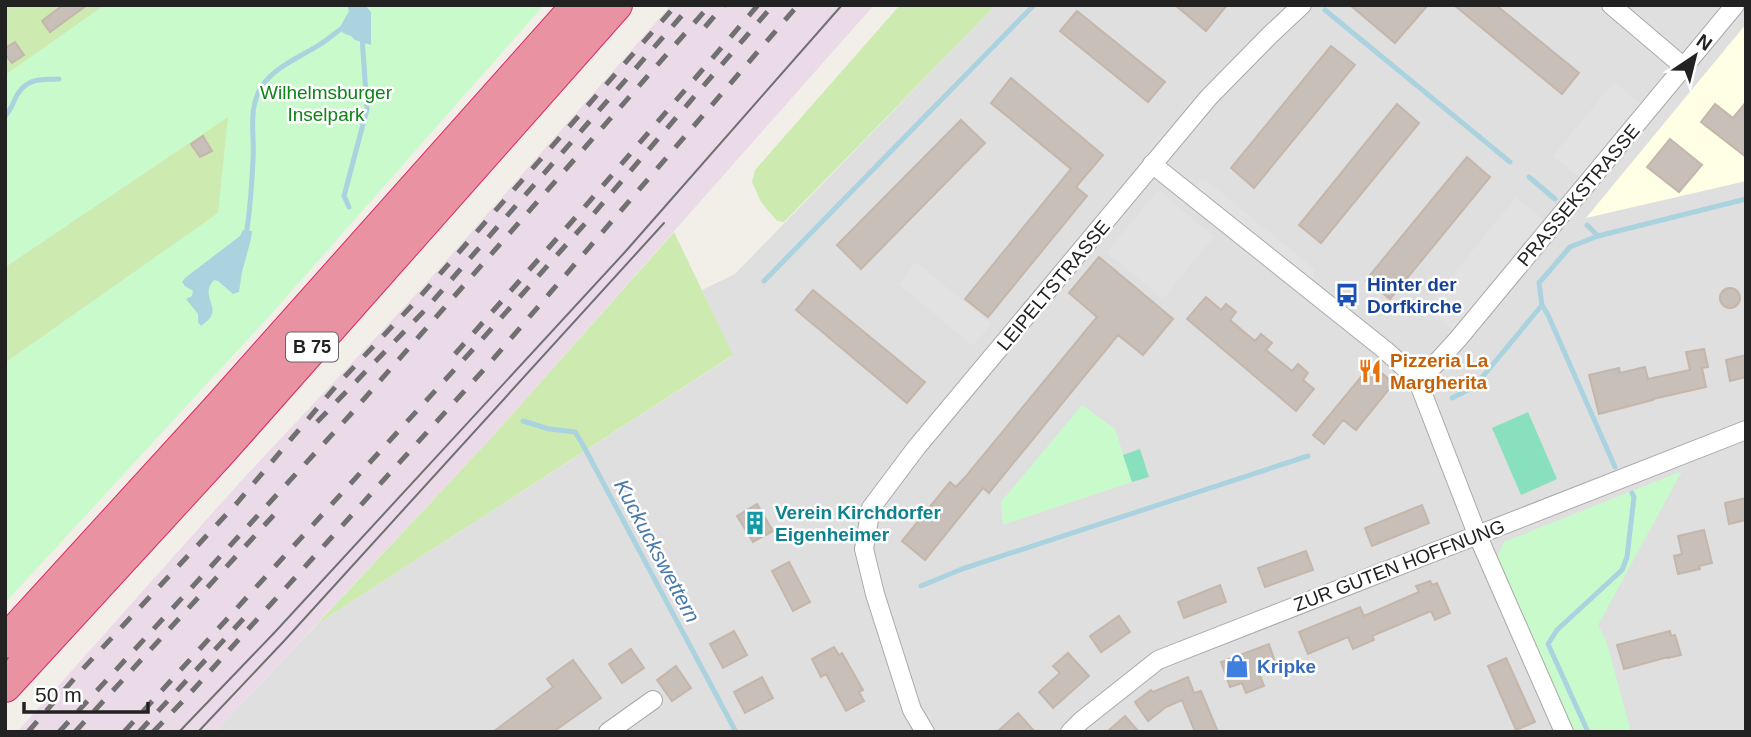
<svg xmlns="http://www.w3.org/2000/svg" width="1751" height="737" font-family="Helvetica,sans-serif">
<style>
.residential{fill:#e0dfdf}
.industrial{fill:#ebdbe8}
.education{fill:#ffffe5}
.grass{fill:#cdebb0}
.park{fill:#c8facc}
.pitch{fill:#88e0be}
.parking{fill:#e2e2e2}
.water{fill:#aad3df}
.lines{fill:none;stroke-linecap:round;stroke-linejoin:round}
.stream{stroke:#aad3df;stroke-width:5}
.building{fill:#c7bfb8;stroke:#c4b6ab;stroke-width:2}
.street-casing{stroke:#a9a9a9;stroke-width:20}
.highway-casing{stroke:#dc2a67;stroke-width:34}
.street{stroke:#fff;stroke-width:18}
.highway{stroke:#e892a2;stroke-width:32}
.tram{stroke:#707070;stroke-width:2}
.rail{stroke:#707070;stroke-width:5;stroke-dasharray:14 14;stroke-linecap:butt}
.labels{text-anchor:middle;stroke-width:5;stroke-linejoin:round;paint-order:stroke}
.shield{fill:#fff;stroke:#646464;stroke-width:2}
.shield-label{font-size:18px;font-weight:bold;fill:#222}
.park-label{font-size:19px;fill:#0c8416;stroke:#fff}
.street-label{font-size:19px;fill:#222;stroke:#fff}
.transit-label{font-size:19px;font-weight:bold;fill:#164399;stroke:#fff;text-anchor:start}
.food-label{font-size:19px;font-weight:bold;fill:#c56008;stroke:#fff;text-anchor:start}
.culture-label{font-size:19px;font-weight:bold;fill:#0d838f;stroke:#fff;text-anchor:start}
.shop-label{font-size:19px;font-weight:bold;fill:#366cbe;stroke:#fff;text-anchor:start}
.water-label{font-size:21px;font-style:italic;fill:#4a7aab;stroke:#fff}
</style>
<rect width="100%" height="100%" fill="#f2efe9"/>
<path class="residential" d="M996 5H1746V732H215L317 624 732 356 702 290 735 274Z"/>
<path class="industrial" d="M671 5H874L492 437 215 732H17L240 482 423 287Z"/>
<path class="education" d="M1746 24V181L1586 218Z"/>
<path class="grass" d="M5 5H105L5 76Z
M900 5H996L784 222 777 221 761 202 752 182 755 170Z
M229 116 219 213 5 363V267Z
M674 232 733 355 317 624 492 437Z"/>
<path class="park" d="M105 5H544L273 312 5 603V363L218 213 228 117 5 267V75Z
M1082 405 1115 429 1132 482 1003 525 1001 502Z
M1682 471 1598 625 1607 643 1631 732H1574L1497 557 1504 542Z"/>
<path class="pitch" d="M1528 412 1557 479 1521 495 1492 428Z
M1140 449 1149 477 1132 482 1123 455Z"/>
<path class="parking" d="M1614 82 1640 103 1579 177 1553 156Z
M1206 180 1314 269 1313 283 1197 188 1199 181Z
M1158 190 1214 237 1163 299 1107 252Z
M1516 197 1543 219 1453 330 1426 308Z
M916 262 991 324 973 346 899 284Z"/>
<path class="water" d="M347 5H365L371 12V45L355 40 351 36 343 33 340 27 349 11Z
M243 230 252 231 251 239 242 272 239 292 233 294 218 281 214 280C200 295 219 305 210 318 208 321 204 323 201 326L198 322V314L186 299 192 296 193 291 185 286 182 282 185 278 240 236Z"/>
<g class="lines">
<path class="stream" d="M1325 10 1510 162
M5 116C11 110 13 103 17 95 28 77 41 80 59 79
M1529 177 1555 199
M349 207 344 196 367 109 362 36
M1587 225 1598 236
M247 230C250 207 252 183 253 160 255 135 247 108 262 86 276 66 300 57 319 45 327 40 334 34 341 29
M764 281 1034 5
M1542 305 1548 315 1615 467
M1452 398 1474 387 1542 305 1539 283 1570 247 1598 236 1746 199
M523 421 549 429 575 432 583 445 736 732
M921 586 962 569 1308 456
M1588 732 1548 644 1557 630 1622 570 1627 557 1634 497 1632 493"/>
</g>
<path class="building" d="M63 5H87L50 32 42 21Z
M1175 5H1227L1206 31Z
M1350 5H1428L1395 43Z
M1454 5H1496L1579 73 1562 94Z
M1077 11 1165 82 1148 102 1060 31Z
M15 42 24 55 12 63 5 54V48Z
M1331 46 1355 65 1254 188 1231 168Z
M1011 78 1103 155 1076 187 1087 196 988 317 965 299 1071 169 991 103Z
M1746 102V157L1701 122 1715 104 1733 118Z
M1397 104 1419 123 1321 243 1299 225Z
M961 120 985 143 861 269 837 245Z
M203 136 212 151 200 157 191 144Z
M1670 139 1702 165 1679 192 1647 167Z
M1467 157 1490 177 1390 299 1366 280Z
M1099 257 1173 319 1143 355 1118 335 989 493 983 488 925 560 902 541 950 482 956 487 967 475 1097 317 1069 293Z
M1720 298a10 10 0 1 1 20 0a10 10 0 1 1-20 0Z
M813 290 925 382 907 403 796 310Z
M1206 297 1221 310 1226 304 1236 312 1230 320 1255 341 1261 334 1272 343 1266 350 1292 371 1298 364 1308 373 1303 380 1314 389 1296 411 1187 319Z
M1704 349 1708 367 1702 368 1706 387 1653 399V400L1599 414 1589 375 1619 368 1620 373 1645 367 1648 379 1690 370 1686 352Z
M1746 355V377L1730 381 1726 360Z
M1371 365 1394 383 1356 430 1343 420 1324 444 1313 435Z
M1746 498V520L1729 524 1725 503Z
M757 504 773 531 753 542 737 516Z
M1422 505 1429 523 1372 546 1365 528Z
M1704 530 1712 563 1699 566 1700 569 1678 574 1674 556 1682 554 1678 536Z
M1306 551 1313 570 1265 587 1258 568Z
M789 562 810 602 793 611 772 571Z
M1430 581 1432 585 1437 583 1450 613 1435 620 1431 611 1372 636 1374 640 1353 649 1348 637 1308 654 1299 632 1360 607 1364 616 1419 592 1416 586Z
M1220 585 1226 602 1184 618 1178 602Z
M1119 616 1130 632 1101 652 1090 636Z
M734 631 747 655 723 668 710 644Z
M1670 631 1671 636 1675 635 1681 655 1668 658V657L1624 669 1617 645Z
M1269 644 1275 662 1257 668 1264 686 1246 693 1242 683 1230 687 1221 662Z
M834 647 839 655 842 653 863 690 859 692 864 701 846 711 826 674 821 677 812 659Z
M631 649 644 668 622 683 609 664Z
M1068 653 1089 676 1053 708 1039 692 1060 673 1053 666Z
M1506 658 1535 722 1516 730 1488 666Z
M573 660 601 698 553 732H493L553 687 547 679Z
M676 666 691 688 672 701 657 680Z
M762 677 773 698 745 713 734 692Z
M1188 677 1194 693 1201 691 1218 732H1195L1182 700 1166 707 1148 721 1135 702 1151 690 1153 692Z
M1018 713 1035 732H997Z
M1125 716 1139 732H1107Z"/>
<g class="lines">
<g class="street-casing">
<path id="street" d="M1611 5 1684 67
M1152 164 1385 350 1417 379 1477 534 1564 732
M1417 379 1427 373 1458 339 1735 5
M608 732 653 700
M925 732 912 710 875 594 864 549 871 508 916 448 1209 97 1270 35 1302 5
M1070 732 1081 721 1158 660 1746 430"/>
</g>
<g class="highway-casing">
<path id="highway" d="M5 642 216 411 578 5
M5 686 219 453 616 5"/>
</g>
<use href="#street" class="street"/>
<use href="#highway" class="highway"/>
<path class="tram" d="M179 732 275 632 625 252 842 5
M198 732 284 641 664 223"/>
<path class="rail" d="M705 27 724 5
M455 354 582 210 758 5
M317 422 424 311 691 5
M28 732 79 673 237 503 336 386 417 300 676 5
M59 732 350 415 710 5
M75 732 283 505
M124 732 476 346 590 218 773 5
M139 732 245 617
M153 732 183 701 488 365 798 5"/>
</g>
<defs>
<g id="bus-bare" transform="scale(1.89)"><path d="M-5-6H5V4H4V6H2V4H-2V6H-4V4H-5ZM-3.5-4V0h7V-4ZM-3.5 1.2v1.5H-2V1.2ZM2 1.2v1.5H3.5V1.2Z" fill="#1a4fb4" stroke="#fff" stroke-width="2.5" paint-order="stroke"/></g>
<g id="restaurant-bare" transform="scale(1.89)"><path d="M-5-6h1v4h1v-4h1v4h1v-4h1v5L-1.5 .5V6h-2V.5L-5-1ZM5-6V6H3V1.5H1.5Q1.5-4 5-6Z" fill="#e8710a" stroke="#fff" stroke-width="2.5" paint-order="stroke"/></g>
<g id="building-bare" transform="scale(1.89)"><path d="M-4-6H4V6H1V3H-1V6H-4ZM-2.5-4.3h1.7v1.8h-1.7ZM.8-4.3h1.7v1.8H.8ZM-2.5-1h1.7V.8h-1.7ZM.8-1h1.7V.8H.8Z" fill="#0f9aa8" stroke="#fff" stroke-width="2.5" paint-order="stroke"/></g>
<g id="shop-bare" transform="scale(1.89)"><path d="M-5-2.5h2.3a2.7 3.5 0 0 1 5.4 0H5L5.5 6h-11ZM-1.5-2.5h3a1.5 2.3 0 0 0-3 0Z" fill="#3f7fe0" stroke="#fff" stroke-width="2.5" paint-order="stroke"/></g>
</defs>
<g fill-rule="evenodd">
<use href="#bus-bare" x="1347" y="295"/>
<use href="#restaurant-bare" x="1370" y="371"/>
<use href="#building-bare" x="755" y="523"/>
<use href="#shop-bare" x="1237" y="666"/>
</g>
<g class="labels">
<rect class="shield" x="286" y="332.5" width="52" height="29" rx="5"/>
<g class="shield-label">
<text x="312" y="353">B 75</text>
</g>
<g class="park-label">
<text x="326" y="99">Wilhelmsburger<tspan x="326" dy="22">Inselpark</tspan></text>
</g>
<g class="street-label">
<text transform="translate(1578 195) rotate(-50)" y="7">PRASSEKSTRASSE</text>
<text transform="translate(1053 285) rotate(-50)" y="7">LEIPELTSTRASSE</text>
<text transform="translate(1399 565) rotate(-21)" y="7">ZUR GUTEN HOFFNUNG</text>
</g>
<g class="transit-label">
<text x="1367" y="291">Hinter der<tspan x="1367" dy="22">Dorfkirche</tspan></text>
</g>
<g class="food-label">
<text x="1390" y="367">Pizzeria La<tspan x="1390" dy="22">Margherita</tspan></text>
</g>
<g class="culture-label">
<text x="775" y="519">Verein Kirchdorfer<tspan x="775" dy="22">Eigenheimer</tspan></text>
</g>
<g class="shop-label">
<text x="1257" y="673">Kripke</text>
</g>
<g class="water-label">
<text transform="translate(657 551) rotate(62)" y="7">Kuckuckswettern</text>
</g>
</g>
<rect width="1751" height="737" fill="none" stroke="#222222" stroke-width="14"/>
<g transform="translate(1695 56) rotate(35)" stroke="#ffffff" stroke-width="5" paint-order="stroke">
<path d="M0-5L12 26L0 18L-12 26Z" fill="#222222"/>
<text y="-10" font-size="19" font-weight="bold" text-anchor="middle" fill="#222222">N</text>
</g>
<path d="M24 702v10h124v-10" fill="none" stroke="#222222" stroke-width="3.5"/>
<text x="35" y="702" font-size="21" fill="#222222" stroke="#ffffff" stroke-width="5" paint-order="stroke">50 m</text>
</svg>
